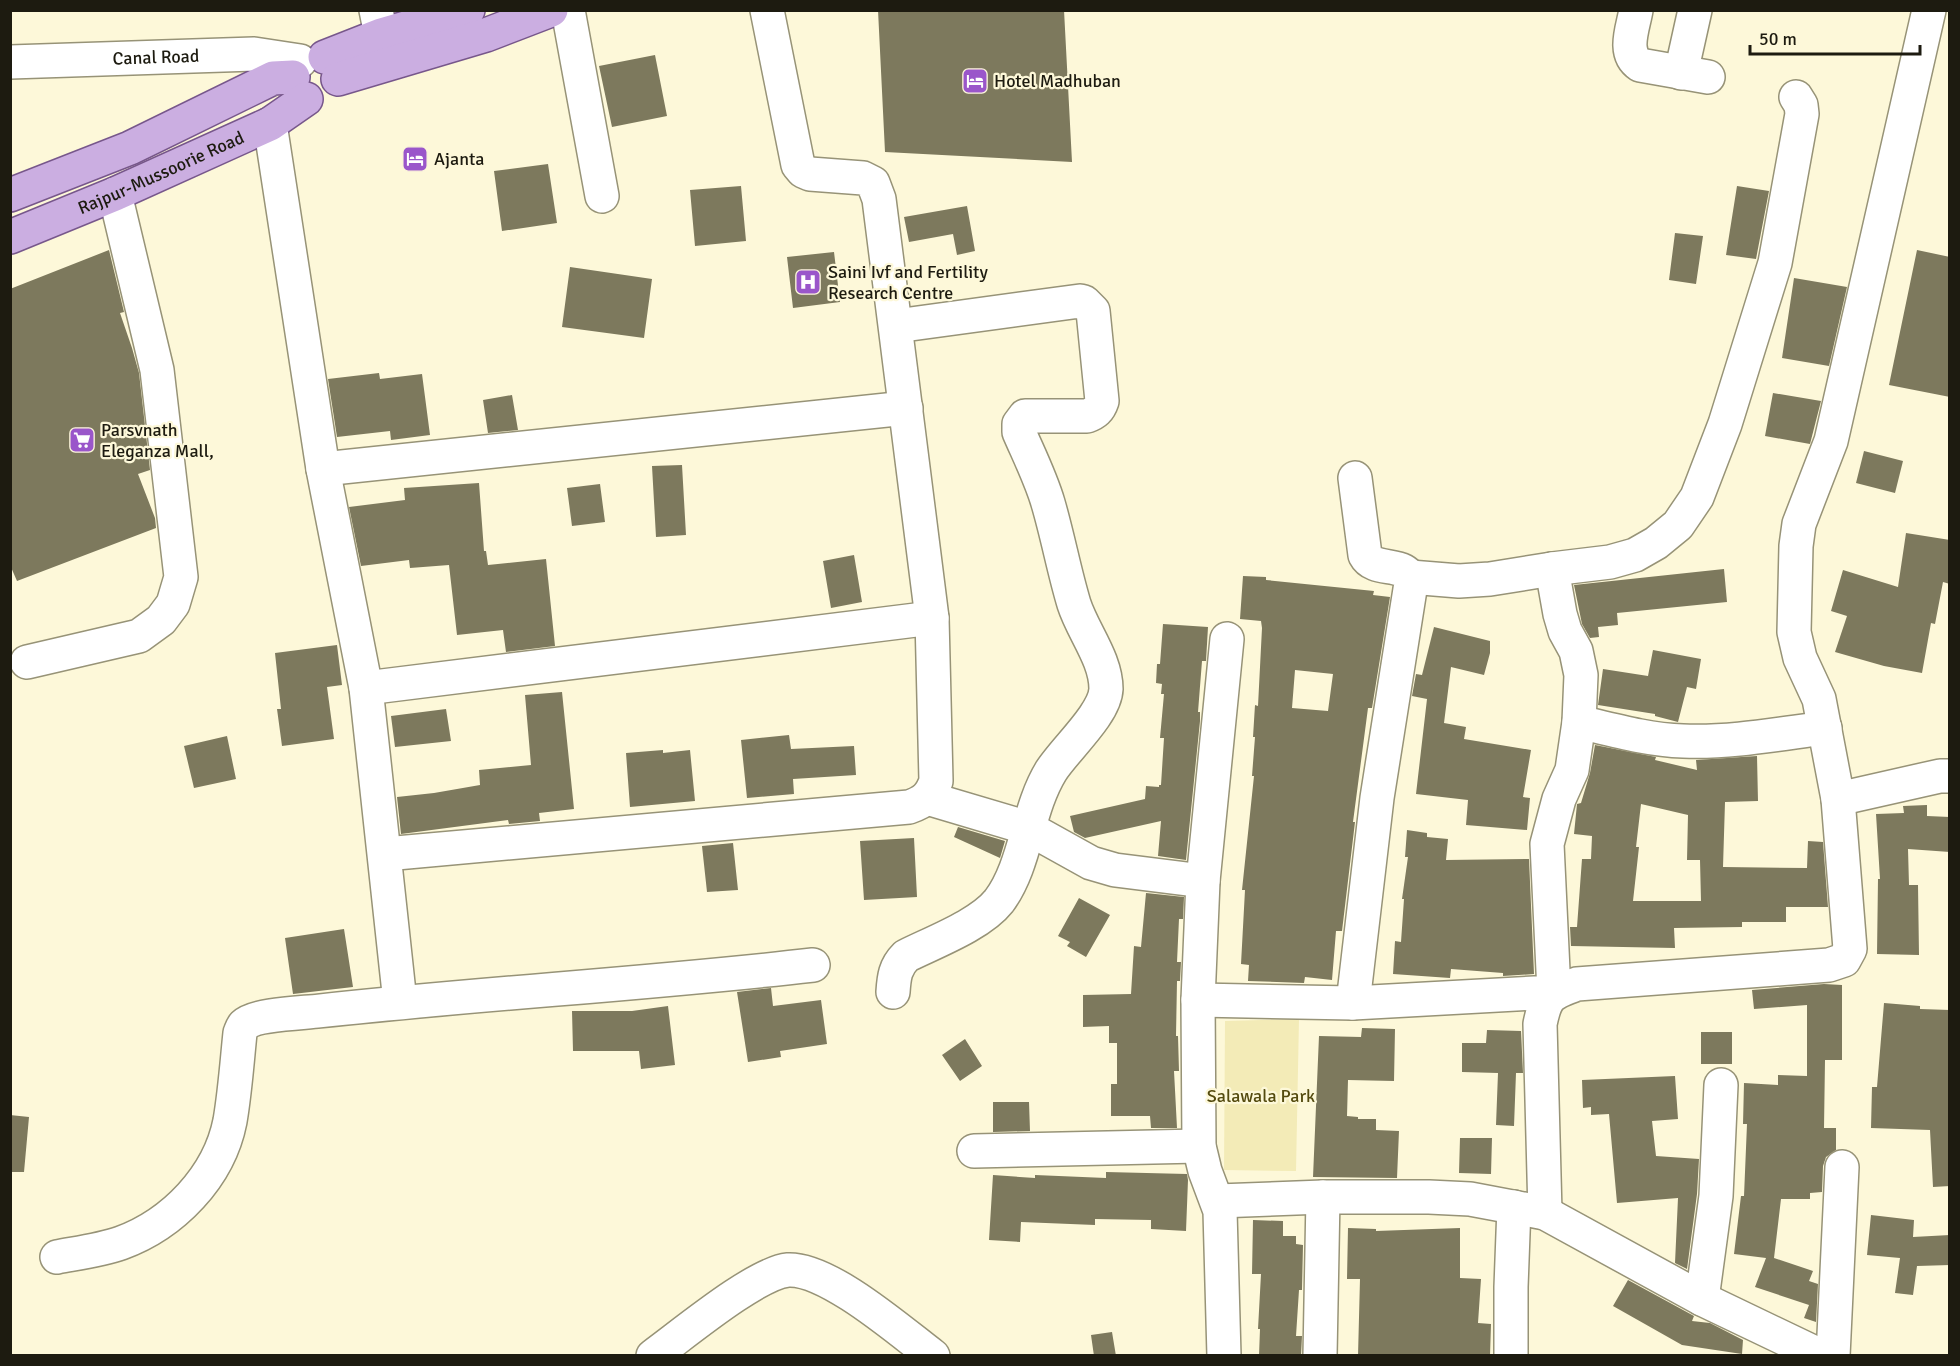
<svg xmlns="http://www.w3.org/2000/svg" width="1960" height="1366" font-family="Signika,sans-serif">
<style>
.green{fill:#f3ebb7}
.building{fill:#7d795d;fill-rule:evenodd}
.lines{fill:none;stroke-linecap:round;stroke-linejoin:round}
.minor-casing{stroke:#979377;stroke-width:36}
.major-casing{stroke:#77578b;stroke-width:36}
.minor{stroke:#fff;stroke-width:33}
.major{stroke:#cbaee1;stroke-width:33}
.labels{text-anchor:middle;stroke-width:4.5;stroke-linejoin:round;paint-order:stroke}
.street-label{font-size:18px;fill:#1d1b10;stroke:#fdf8d9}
.poi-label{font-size:18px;fill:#1d1b10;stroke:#fdf8d9;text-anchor:start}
.park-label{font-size:18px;fill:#544b0f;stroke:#fdf8d9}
</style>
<rect width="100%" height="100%" fill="#fdf8d9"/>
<path class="green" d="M1299 1019 1296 1171 1224 1170 1225 1021Z"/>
<path class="building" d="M878 10H1064L1072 162 885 152Z
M655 55 667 116 612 127 599 66Z
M548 164 557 223 502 231 494 171Z
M741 186 746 241 695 246 690 190Z
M1737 186 1769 191 1756 259 1726 255Z
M967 206 975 251 957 255 953 234 909 242 904 217Z
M1675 233 1703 236 1696 284 1669 280Z
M109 250 124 312 120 313 132 348 139 373 150 470 138 474 155 518 156 528 17 581 10 565V289Z
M1917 250 1950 257V397L1889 385Z
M834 252 840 302 793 308 787 257Z
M570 267 652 279 644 338 562 327Z
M1794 278 1847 287 1829 366 1782 358Z
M379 373 380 379 422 374 430 435 391 440 390 431 337 437 328 379Z
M1773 393 1821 401 1810 444 1765 436Z
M512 395 518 430 488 433 483 400Z
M1864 451 1903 461 1895 493 1856 483Z
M682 465 686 535 656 537 652 466Z
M479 483 484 551H486L488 565 546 559 555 646 506 652 503 630 457 635 449 565 410 568 409 560 361 566 349 507 405 500 404 488Z
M600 484 605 522 572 526 567 488Z
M1906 533 1950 540V584L1943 582 1935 624 1931 623 1922 673 1884 666 1835 652 1847 616 1831 611 1843 570 1898 587Z
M854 555 862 602 831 608 823 561Z
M1724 569 1727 602 1617 613 1618 625 1598 627 1599 637 1590 638 1582 624 1574 585Z
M1243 576 1266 577V580L1374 591 1373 595 1390 597 1372 708H1368L1353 822H1355L1342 931H1336L1332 980 1305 977 1304 983 1248 981 1249 965 1241 964 1245 890H1242L1254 776H1252L1255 737H1253L1255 705 1258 706 1262 628 1261 621 1240 619ZM1295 670 1333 674 1328 711 1292 708Z
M1163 624 1208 627 1206 661H1202L1198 712H1200V721L1186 860 1158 856 1161 821 1085 838 1074 832 1070 816 1145 799 1146 786 1159 787V785H1161L1164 738H1160L1164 694H1161L1162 684 1156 683 1157 664H1160Z
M1434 627 1490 641V653L1484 675 1451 667 1444 723 1466 727 1464 739 1531 750 1523 797 1530 798 1527 830 1466 825 1468 800 1416 794 1427 699 1412 696 1416 674 1422 675Z
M337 645 342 685 327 687 334 739 282 746 277 709H281L275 653Z
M1653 650 1701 659 1696 689 1687 687 1678 722 1655 716V714L1598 705 1603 669 1648 676Z
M562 692 574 809 539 813 540 821 509 824 508 820 401 834 397 797 434 793 480 785 479 770 531 765 525 695Z
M446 709 451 741 395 747 391 716Z
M789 735 791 749 854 746 856 775 793 779 794 794 747 798 741 740Z
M227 736 236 779 194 788 184 746Z
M1595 745 1656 757 1655 760 1697 770 1696 760 1757 756 1758 801 1725 802 1723 867 1807 868 1808 841 1823 842 1828 907H1786V922H1742V927L1674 928 1675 948 1571 946 1570 927H1577L1582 859H1591L1592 836 1574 834 1577 804 1581 803 1590 773ZM1641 804 1688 815 1687 860H1700L1701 901H1633L1639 847H1636Z
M663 750V753L690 750 695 801 630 807 626 753Z
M1927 805V816L1950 817V852L1908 849 1909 885H1918L1919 955 1877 954 1878 879H1880L1876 814 1904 813 1903 806Z
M958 827 1005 841 1000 858 954 837Z
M1407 830 1427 833V837L1448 839 1446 860 1529 859 1534 974 1503 976V973L1451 969 1450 978 1393 974 1395 941 1401 942 1404 899H1402L1408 857H1405Z
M914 838 917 897 864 900 860 841Z
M733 843 738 890 707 892 702 846Z
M1146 893 1184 897 1183 919H1179L1177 962H1181L1180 981H1177L1176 1036H1178L1179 1071H1174L1177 1128H1151L1150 1116H1111V1084H1117V1043H1109V1026L1083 1027V995L1131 994 1134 946 1141 947Z
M1079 898 1110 915 1086 957 1067 946 1070 942 1058 936Z
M344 929 353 987 293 994 285 938Z
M1824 984 1842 985V1060H1825L1824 1128H1836V1150L1826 1157 1823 1166 1822 1192 1810 1193V1199H1781L1774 1258 1813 1271 1809 1281 1818 1284 1816 1322 1804 1318 1809 1305 1755 1287 1766 1258 1734 1254 1741 1196H1744L1747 1124H1743L1744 1083 1778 1085V1075L1807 1076V1005L1754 1009 1752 990Z
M771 988 773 1006 821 1000 827 1044 780 1051 781 1057 748 1062 737 992Z
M1884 1003 1920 1006V1009L1950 1010V1186L1933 1187 1930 1130 1871 1128 1872 1087H1877Z
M668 1006 675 1065 641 1069 639 1051H573L572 1011H632Z
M1362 1028 1395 1029 1394 1081 1348 1080 1347 1116 1358 1117V1119H1376V1130L1399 1131 1397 1178 1313 1177 1319 1036 1361 1037Z
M1487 1030 1521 1031 1523 1073H1516L1514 1126 1496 1125 1498 1073 1462 1072V1043H1486Z
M1701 1032H1732V1064H1701Z
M965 1039 982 1066 960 1081 942 1055Z
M1675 1076 1678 1119 1652 1121 1656 1156 1699 1159 1697 1194 1687 1269 1675 1263 1678 1198 1617 1203 1609 1114 1591 1115V1107L1583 1108 1582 1080Z
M993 1102H1029L1030 1131 993 1132Z
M10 1115 29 1117 24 1172H10Z
M1460 1138H1492L1491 1174 1459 1173Z
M1106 1172 1187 1174 1188 1180 1186 1231 1151 1229V1220L1095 1219V1225L1021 1222 1020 1242 989 1240 993 1175 1035 1178V1175L1106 1178Z
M1871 1215 1914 1220 1913 1237 1950 1235V1265L1917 1266 1913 1295 1895 1293 1900 1258 1867 1255Z
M1253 1220 1283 1221V1236H1296V1244L1303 1245 1302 1290H1299L1296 1336H1302L1301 1356H1259L1260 1329H1258L1261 1274H1252Z
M1348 1228 1376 1229V1231L1460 1228V1278L1481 1279 1478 1323 1491 1324 1490 1356H1358L1360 1279H1347Z
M1628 1280 1694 1316 1692 1321 1710 1323 1743 1340 1742 1354 1682 1345 1613 1306Z
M1112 1332 1116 1356H1094L1091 1335Z"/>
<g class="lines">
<g class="minor-casing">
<g id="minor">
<path d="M376 10 381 35"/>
<path d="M568 10 602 196"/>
<path d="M1636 10C1633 28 1622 53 1640 65L1708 77"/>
<path id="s1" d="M10 62 254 54 300 61"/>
<path d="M1681 73 1695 10"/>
<path d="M270 124 323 469 366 688 400 1002"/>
<path d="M323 469 906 408"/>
<path d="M1410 577 1459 581 1490 579 1552 569 1610 562 1635 555 1656 543 1678 525 1697 497 1725 424 1775 263 1802 114 1801 105 1796 97"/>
<path d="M27 662 139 636 161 620 173 604 181 577 157 370 115 194"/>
<path d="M366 688 932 618"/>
<path d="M1579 722C1613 730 1648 740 1683 741 1730 743 1778 734 1825 728"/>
<path d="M927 798 1028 828 1091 863 1115 870 1203 881"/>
<path d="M1838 799 1940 776H1950"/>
<path d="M385 854 909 807C924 802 931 796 936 781L932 618 879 199 873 183 863 178 810 174 803 171 798 165 767 10"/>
<path d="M893 992C894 977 895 967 906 956 934 942 980 925 999 901 1026 865 1027 810 1051 771 1065 749 1105 714 1106 689 1106 659 1083 632 1074 604 1064 571 1058 537 1048 503 1041 479 1029 455 1019 432V424L1025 416H1087C1095 413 1099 410 1102 401L1093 311 1084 302 1080 301 896 326"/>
<path d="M1198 1000 1353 1003 1554 992 1547 844 1559 799 1572 770 1579 722 1581 675 1576 651 1565 631 1560 614 1552 569"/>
<path d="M1353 1003 1377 798 1411 583C1408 559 1375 574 1365 555L1355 478"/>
<path d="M974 1151 1199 1146"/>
<path d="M1218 1201 1323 1197H1429L1470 1199 1545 1213 1702 1299 1821 1356"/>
<path d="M1545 1213 1540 1024C1546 995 1550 994 1577 984L1829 965 1844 960 1850 949 1838 799 1819 699 1800 658 1794 632 1796 546 1799 524 1831 441 1929 10"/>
<path d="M57 1257C78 1253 101 1250 121 1243 173 1224 219 1177 230 1121 235 1092 237 1062 240 1033 241 1031 242 1027 244 1025 255 1014 303 1013 319 1011 483 993 648 984 813 965"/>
<path d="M1702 1299 1716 1196 1721 1085"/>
<path d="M653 1356C682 1335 756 1273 788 1270 828 1268 900 1331 933 1356"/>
<path d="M1224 1356 1220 1211 1205 1171 1199 1146 1198 1000 1203 881 1227 639"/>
<path d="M1320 1356 1323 1197"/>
<path d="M1511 1356V1287L1514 1207"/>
<path d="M1833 1356 1842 1167"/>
</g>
</g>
<g class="major-casing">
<g id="major">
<path d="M325 57 381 35 468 10"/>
<path d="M338 79 486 35 551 10"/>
<path d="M10 195 130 148 273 78 293 77"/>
<path id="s2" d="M10 237 115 194 270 124 306 99"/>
</g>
</g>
<use href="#minor" class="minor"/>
<use href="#major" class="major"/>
</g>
<defs>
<g id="hotel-square" transform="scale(1.35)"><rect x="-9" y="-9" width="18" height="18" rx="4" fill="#9a56ca" stroke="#fdf8d9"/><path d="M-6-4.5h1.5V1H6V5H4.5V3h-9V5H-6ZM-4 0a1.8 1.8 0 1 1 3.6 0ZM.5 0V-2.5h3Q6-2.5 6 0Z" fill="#fff"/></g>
<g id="hospital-square" transform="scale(1.35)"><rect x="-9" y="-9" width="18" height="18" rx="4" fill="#9a56ca" stroke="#fdf8d9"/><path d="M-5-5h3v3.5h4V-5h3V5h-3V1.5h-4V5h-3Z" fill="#fff"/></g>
<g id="supermarket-square" transform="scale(1.35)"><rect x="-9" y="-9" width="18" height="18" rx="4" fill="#9a56ca" stroke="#fdf8d9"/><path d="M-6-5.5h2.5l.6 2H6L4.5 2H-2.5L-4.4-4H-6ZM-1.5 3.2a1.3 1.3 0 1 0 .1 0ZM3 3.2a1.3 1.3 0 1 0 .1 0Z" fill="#fff"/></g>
</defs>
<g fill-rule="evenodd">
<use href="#hotel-square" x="975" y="81"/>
<use href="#hotel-square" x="415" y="159"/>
<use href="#hospital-square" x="808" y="282"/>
<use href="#supermarket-square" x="82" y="440"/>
</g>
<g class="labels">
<g class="street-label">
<text dy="6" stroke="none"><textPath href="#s1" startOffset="146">Canal Road</textPath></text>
<text dy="6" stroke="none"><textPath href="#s2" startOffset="164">Rajpur-Mussoorie Road</textPath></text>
</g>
<g class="poi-label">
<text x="994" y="87">Hotel Madhuban</text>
<text x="434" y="165">Ajanta</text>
<text x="828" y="278">Saini Ivf and Fertility<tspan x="828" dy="21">Research Centre</tspan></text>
<text x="101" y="436">Parsvnath<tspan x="101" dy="21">Eleganza Mall,</tspan></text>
</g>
<g class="park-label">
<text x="1261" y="1102">Salawala Park</text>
</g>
</g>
<rect width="1960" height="1366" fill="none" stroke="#1d1b10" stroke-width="24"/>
<path d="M1750 45v9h170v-9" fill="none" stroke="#1d1b10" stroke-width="3"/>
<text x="1759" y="45" font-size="18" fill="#1d1b10" stroke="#fdf8d9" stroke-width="4.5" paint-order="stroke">50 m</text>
</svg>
